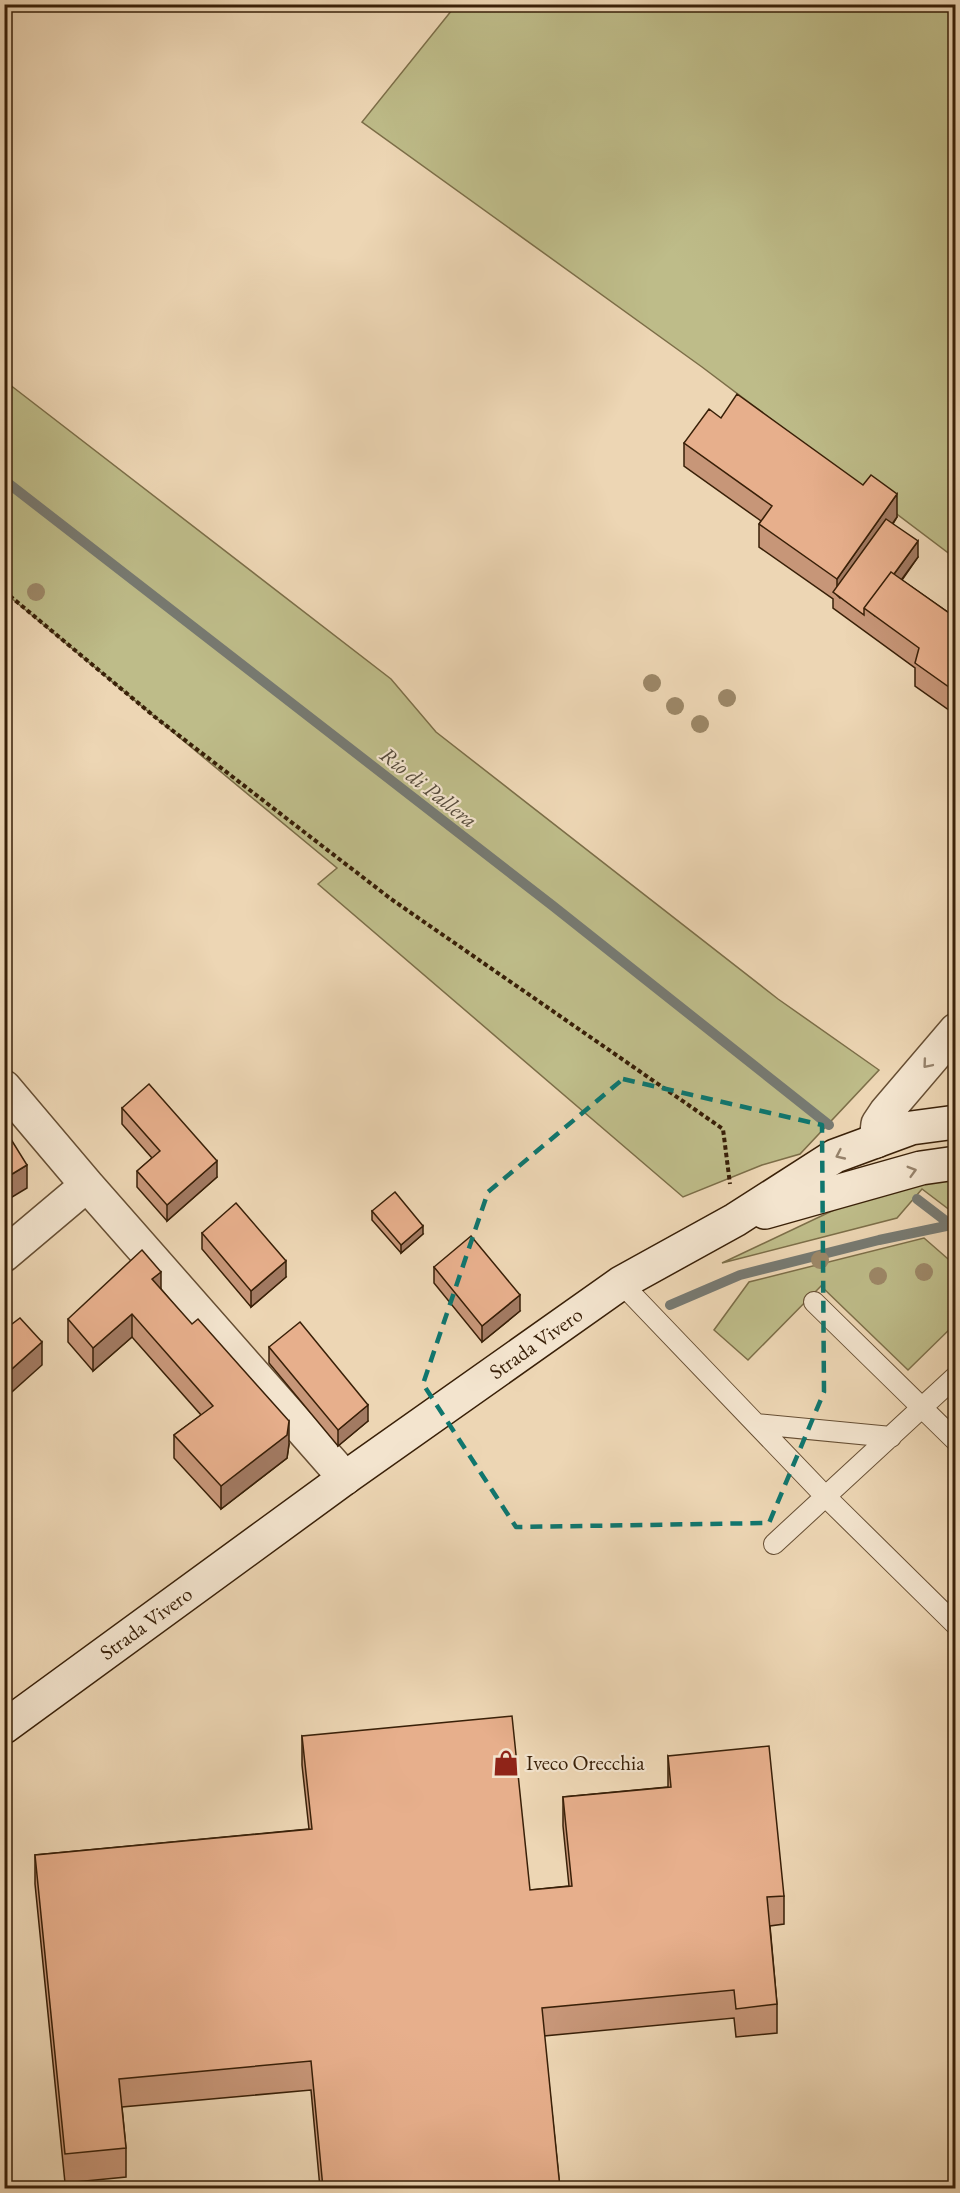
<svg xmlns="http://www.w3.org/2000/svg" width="960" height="2193" font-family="'EB Garamond',serif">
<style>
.green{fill:#bebc89;stroke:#7c6e48;stroke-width:1.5}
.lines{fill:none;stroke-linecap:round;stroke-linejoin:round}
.stream{stroke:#777a72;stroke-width:10}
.lane-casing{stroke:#664e33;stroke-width:22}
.street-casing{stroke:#664e33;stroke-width:36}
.secondary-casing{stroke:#392008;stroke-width:36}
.path{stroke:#392008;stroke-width:4;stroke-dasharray:4.5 3;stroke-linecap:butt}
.lane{stroke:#f3e4ce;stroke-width:20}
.street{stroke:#f3e4ce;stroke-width:33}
.secondary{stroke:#f3e4ce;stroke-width:33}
.tree{fill:#9c8767}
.wall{fill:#c79678;stroke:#392008;stroke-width:1.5}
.shaded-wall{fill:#a27a62;stroke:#392008;stroke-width:1.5}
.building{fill:#e7af8c;stroke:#392008;stroke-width:1.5}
.oneway{stroke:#96826b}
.marked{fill:none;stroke:#0f766e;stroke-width:4.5;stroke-dasharray:12 8;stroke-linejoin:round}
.labels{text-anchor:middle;stroke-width:4.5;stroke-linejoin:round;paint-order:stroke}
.street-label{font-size:21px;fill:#392008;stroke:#f3e4ce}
.poi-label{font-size:21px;fill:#392008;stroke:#f3e4ce;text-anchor:start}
.water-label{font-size:22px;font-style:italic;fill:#584d3d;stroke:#f3e4ce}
</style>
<rect width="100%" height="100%" fill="#edd6b4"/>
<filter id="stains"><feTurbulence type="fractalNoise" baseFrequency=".00333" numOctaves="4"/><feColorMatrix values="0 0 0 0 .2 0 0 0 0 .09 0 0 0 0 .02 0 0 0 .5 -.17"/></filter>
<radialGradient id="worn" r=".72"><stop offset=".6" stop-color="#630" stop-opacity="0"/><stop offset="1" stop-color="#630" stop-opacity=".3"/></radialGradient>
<path class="green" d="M456 5H955V558L702 367 362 122Z
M5 381 391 679 436 732 778 999 879 1070 800 1154 762 1165 683 1197 318 884 337 868 5 593Z
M922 1177 955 1180V1214L922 1189 897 1218 722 1263 874 1191Z
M924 1238 955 1265V1324L908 1370 821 1286 748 1360 714 1330 749 1282Z"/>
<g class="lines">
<path class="stream" d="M4 480 553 906 829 1125
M917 1199 955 1228
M670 1305 740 1275 879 1240 951 1225"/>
<g class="lane-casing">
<path id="lane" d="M621 1283 826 1497 956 1625
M814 1302 956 1441
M756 1424 891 1437
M774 1544 956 1376"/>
</g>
<g class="street-casing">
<path id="street" d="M4 1087 87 1185 345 1478
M876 1141 878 1124 886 1112 956 1030
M4 1255 87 1185"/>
</g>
<g class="secondary-casing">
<g id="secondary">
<path d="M765 1212 921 1168 956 1163"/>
<path id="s1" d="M4 1727 345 1478 621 1283 735 1220 835 1156 911 1128 956 1122"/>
</g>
</g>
<path class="path" d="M4 591 155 717 391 899 723 1129 730 1184"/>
<use href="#lane" class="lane"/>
<use href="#street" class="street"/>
<use href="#secondary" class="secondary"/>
</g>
<g class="tree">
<circle cx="36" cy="592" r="9"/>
<circle cx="652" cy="683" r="9"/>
<circle cx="727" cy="698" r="9"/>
<circle cx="675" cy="706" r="9"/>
<circle cx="700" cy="724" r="9"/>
<circle cx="820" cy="1260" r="9"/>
<circle cx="924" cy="1272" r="9"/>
<circle cx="878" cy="1276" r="9"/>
</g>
<path class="wall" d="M721 418 897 517 893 524 918 557 902 580 956 618V715L915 686V668L833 608V599L759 547V524L761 521 684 466V443Z
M122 1108 217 1177 167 1221 137 1187V1171L152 1158 122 1124Z
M372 1211 423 1234 401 1253 372 1220Z
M202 1233 286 1277 251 1307 202 1249Z
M434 1267 520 1311 482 1342 434 1283Z
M161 1289 289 1444 287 1458 221 1509 174 1458V1435L201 1415 132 1337 93 1371 68 1342V1319Z
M269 1347 368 1421 338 1446 269 1363Z
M302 1736 530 1890 569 1886 563 1826V1797L668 1787V1756L784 1896V1924L770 1926 777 2004V2033L736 2037 734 2018 544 2036 560 2188H320L311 2090 122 2107 126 2148V2177L65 2183 35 1884V1855L309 1829 302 1765Z"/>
<path class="shaded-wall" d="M897 494V517L840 598 837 595V579Z
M918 541V557L875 616 868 610Z
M217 1161V1177L167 1221V1205Z
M27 1165V1188L4 1202V1179Z
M423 1226V1234L401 1253V1245Z
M286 1261V1277L251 1307V1291Z
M161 1272V1295L152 1279Z
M520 1295V1311L482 1342V1326Z
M132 1314V1337L93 1371V1348Z
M42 1342V1365L4 1399V1376Z
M368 1405V1421L338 1446V1430Z
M289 1421V1444L287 1458 221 1509V1486Z"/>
<path class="building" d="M737 394 863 485 871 475 897 494 837 579 759 524 772 506 684 443 709 409 721 418Z
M886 519 918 541 894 574 891 572 864 608V615L833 592Z
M891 572 956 618V692L915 663 919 648 864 608Z
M149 1084 217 1161 167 1205 137 1171 160 1151 122 1108Z
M4 1128 27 1165 4 1179Z
M395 1192 423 1226 401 1245 372 1211Z
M236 1203 286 1261 251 1291 202 1233Z
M471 1236 520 1295 482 1326 434 1267Z
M142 1250 161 1272 152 1279 192 1324 198 1319 289 1421 287 1435 221 1486 174 1435 213 1406 132 1314 93 1348 68 1319Z
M20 1318 42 1342 4 1376V1330Z
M300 1322 368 1405 338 1430 269 1347Z
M512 1716 530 1890 572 1886 563 1797 671 1787 668 1756 769 1746 784 1896 767 1897 777 2004 736 2009 734 1990 542 2008 560 2188H323L311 2061 119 2079 126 2148 65 2154 35 1855 312 1829 302 1736Z"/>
<defs><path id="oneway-chevron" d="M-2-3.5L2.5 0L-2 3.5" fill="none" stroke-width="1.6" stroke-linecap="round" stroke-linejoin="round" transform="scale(1.5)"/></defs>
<g class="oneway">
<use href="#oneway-chevron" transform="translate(927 1064) rotate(130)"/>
<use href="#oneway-chevron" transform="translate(840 1155) rotate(155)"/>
<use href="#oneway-chevron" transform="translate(912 1171) rotate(-16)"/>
</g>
<path class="marked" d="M623 1079 822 1125 824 1392 769 1523 516 1527 423 1384 488 1192Z"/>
<defs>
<g id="shop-bare" transform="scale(2.07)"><path d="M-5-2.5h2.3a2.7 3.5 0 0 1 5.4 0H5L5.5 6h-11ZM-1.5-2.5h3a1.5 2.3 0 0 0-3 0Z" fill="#8f2418" stroke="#f3e4ce" stroke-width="2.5" paint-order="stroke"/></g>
</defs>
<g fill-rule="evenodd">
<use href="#shop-bare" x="506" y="1763"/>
</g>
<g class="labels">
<g class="street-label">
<text dy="7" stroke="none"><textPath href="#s1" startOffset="656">Strada Vivero</textPath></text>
<text dy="7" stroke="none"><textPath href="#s1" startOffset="176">Strada Vivero</textPath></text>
</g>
<g class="poi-label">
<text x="526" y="1770">Iveco Orecchia</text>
</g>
<g class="water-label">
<text transform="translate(429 787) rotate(38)" y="8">Rio di Pallera</text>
</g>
</g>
<rect width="960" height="2193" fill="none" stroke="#edd6b4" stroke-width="24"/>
<rect x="6" y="6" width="948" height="2181" fill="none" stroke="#392008" stroke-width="3"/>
<rect x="12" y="12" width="936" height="2169" fill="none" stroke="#392008" stroke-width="1.5"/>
<rect width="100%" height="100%" filter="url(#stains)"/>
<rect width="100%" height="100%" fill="url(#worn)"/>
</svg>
